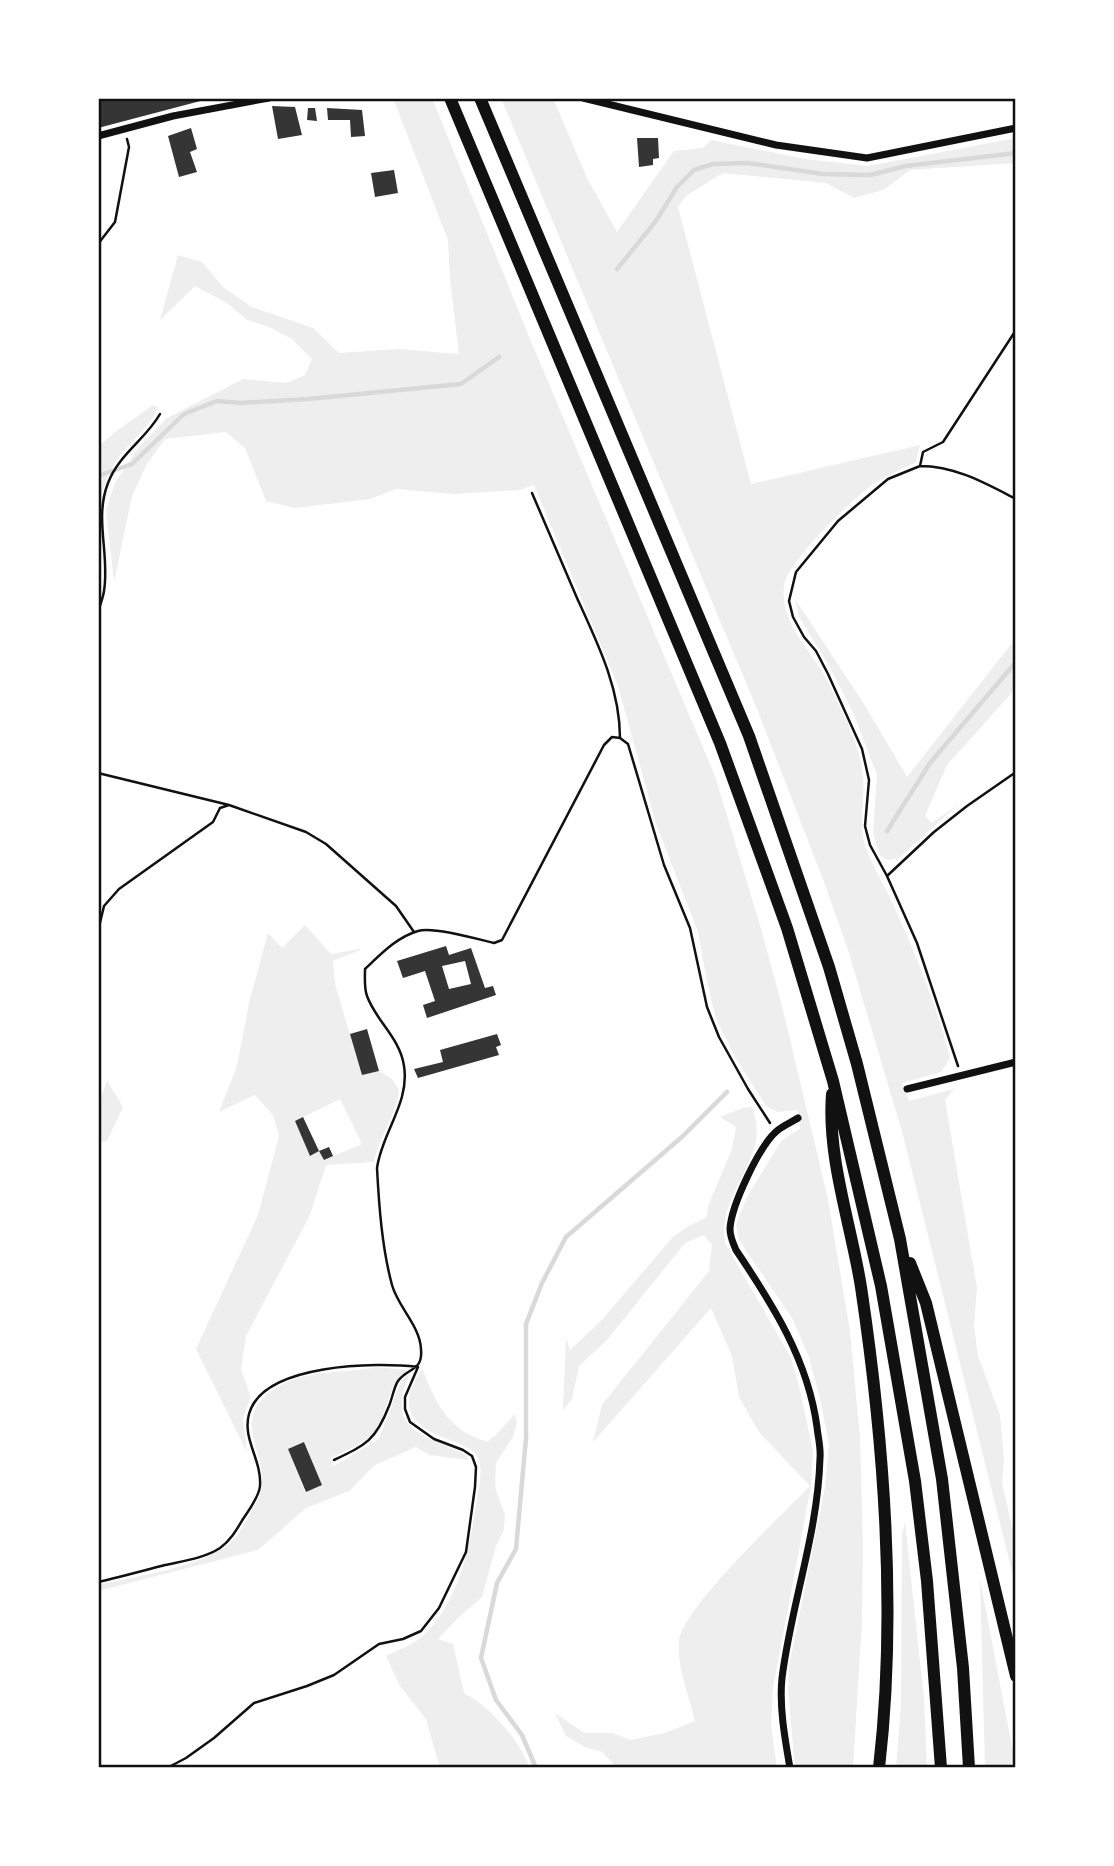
<svg xmlns="http://www.w3.org/2000/svg" width="1114" height="1866" font-family="Roboto,sans-serif">
<style>
.green{fill:#eee;fill-rule:evenodd}
.lines{fill:none;stroke-linecap:round;stroke-linejoin:round}
.stream{stroke:#d9d9d9;stroke-width:4.5}
.building{fill:#353535;fill-rule:evenodd}
.path{stroke:#111;stroke-width:2.5}
.minor{stroke:#111;stroke-width:7}
.motorway{stroke:#111;stroke-width:12}
.neatline{fill:none;stroke:#111;stroke-width:2.5}
</style>
<rect width="100%" height="100%" fill="#fff"/>
<path class="green" d="M393 98H432L530 339 715 776 762 932 782 1006 828 1199 850 1331 860 1438 863 1544 862 1620 853 1768H795L788 1690 789 1667 825 1487 829 1445 821 1403 809 1357 792 1318 739 1240 736 1224 747 1197 782 1140 800 1129 797 1110 777 1112 766 1106 735 1057 716 1019 707 982 698 932 656 824 618 686 534 485 520 490 455 494 396 489 370 499 295 508 266 501 245 448 226 432 165 439 147 464 132 496 114 582 106 510 115 483 137 449 167 418 243 379 286 383 305 375 312 359 292 339 269 327 247 320 227 303 195 286 160 320 178 255 202 262 224 288 252 307 313 328 339 353 399 349 459 354 450 279 448 240Z
M501 98H553L587 178 617 232 674 151 703 148 711 140 805 159 868 166 1016 138V163L910 170 883 190 854 198 826 183 723 173 686 196 678 207 751 484 920 445 916 462C904 469 890 474 878 481 857 493 786 563 784 586 779 625 814 652 829 684 843 713 861 746 863 778 865 800 859 820 864 842 870 863 884 884 893 904 915 953 937 1005 950 1058L941 1072 902 1083 909 1101 954 1089 945 1100 977 1288 974 1326 978 1356 1000 1415 1004 1457 1002 1483 1016 1544V1587L903 1135 848 950 824 882 757 709Z
M153 405 158 407C151 426 134 438 121 454 108 471 102 490 98 510V447L115 432Z
M795 599 864 704 907 777 1016 638V688L947 765 925 816 932 823 960 803 899 858 888 860 880 856 873 833 877 775 854 715 831 669 799 617Z
M305 925 331 954 365 948 333 961 335 984 362 1075 379 1071 391 1078 399 1089C397 1115 379 1136 374 1162L326 1165 310 1215 246 1336 241 1370 251 1397 243 1418 247 1452 196 1349 258 1215 279 1136 273 1115 255 1095 219 1112 237 1066 249 1003 268 933 282 948ZM340 1099 362 1144 324 1160 319 1151 310 1156 295 1121Z
M107 1081 123 1107 107 1141 98 1142V1105Z
M752 1107C773 1160 717 1188 725 1243L791 1358 800 1390 813 1451 811 1486 773 1688 771 1726 777 1768H611L613 1763 602 1752 585 1747 566 1736 555 1713 584 1733H612L630 1740 665 1733 695 1721C689 1695 677 1669 679 1642 681 1609 784 1513 810 1486L759 1432 739 1397 732 1356 711 1308 593 1442 602 1405 709 1271 712 1245 704 1235 685 1243 606 1341 579 1366 572 1399 563 1410 566 1338 570 1350 601 1321 673 1237 687 1227 707 1217 708 1206 732 1149 736 1127 720 1117 743 1108Z
M377 1367 407 1370C386 1386 389 1414 373 1433 363 1445 344 1451 330 1458L334 1466 379 1439 401 1381 410 1374C383 1432 426 1435 467 1455L468 1460 429 1455 416 1447 375 1465 349 1491 306 1508 258 1550 98 1591V1585C136 1576 199 1568 229 1544 239 1536 244 1524 250 1514 263 1491 265 1484 259 1459 254 1441 246 1420 259 1403 288 1367 337 1375 377 1367ZM305 1442 322 1485 305 1492 288 1449Z
M422 1368C436 1404 448 1430 487 1442L496 1435 515 1414 517 1423 513 1437 496 1463 495 1487 505 1515 504 1530 496 1546 482 1597 458 1618 438 1639 453 1644 464 1693C492 1708 518 1739 530 1768H440L426 1719 400 1686 386 1656C400 1649 416 1644 427 1632 460 1597 471 1544 477 1498 479 1486 484 1468 477 1456 473 1449 462 1445 455 1442 434 1434 406 1425 409 1397 410 1388 418 1377 422 1368Z
M905 1522 924 1699 927 1768H896L901 1706 902 1536Z
M980 1579 1016 1768H985Z"/>
<g class="lines">
<path class="stream" d="M617 269 656 221 677 187 694 170 713 164 748 163 823 174 870 175 906 166 1016 153
M98 476 132 464 184 414 217 401 240 403 308 399 461 384 499 357
M887 831 930 763 1016 662
M536 1768 522 1735 496 1700 481 1658 497 1583 516 1549 526 1438V1324L542 1283 566 1237 683 1136 727 1092"/>
</g>
<path class="building" d="M98 98H208V99L98 128Z
M272 106 295 107 302 135 278 139Z
M308 108H315L317 121 307 120Z
M327 108 362 110 365 136 351 137 350 120H328Z
M191 128 197 149 190 152 197 172 179 177 168 136Z
M637 138H658L659 158 653 159V165L639 167Z
M394 170 398 193 375 197 371 173Z
M446 946 449 955 471 948 485 988 493 986 496 995 427 1018 423 1005 435 1001 425 971 403 978 397 961ZM465 961 471 984 449 989 442 966Z
M367 1029 379 1071 362 1075 350 1034Z
M497 1034 501 1045 496 1047 499 1055 418 1078 414 1069 443 1062 440 1050Z
M303 1117 319 1151 310 1156 295 1121Z
M329 1147 333 1156 324 1160 319 1151Z
M304 1442 322 1485 306 1492 288 1449Z"/>
<g class="lines">
<path class="path" d="M98 244 115 222 129 147 127 139
M920 466C955 466 985 483 1016 499
M532 493C547 528 562 563 577 598 597 642 620 688 620 738
M98 612C100 605 103 598 104 591 110 554 94 519 108 483 119 454 146 439 160 414
M98 773 229 805
M887 876 934 832 967 806 1016 772
M98 931 104 906 119 889 213 822 220 808 229 805 306 832 326 844 396 906 414 932
M958 1066 917 943 887 876 870 845 865 826 869 780 862 749 828 674 816 651 804 637 793 617 789 601 796 572 838 521 888 479 920 466 923 452 943 442 1016 330
M98 1076V1078
M334 1460C366 1445 376 1440 389 1406 392 1399 394 1387 398 1381 408 1367 423 1372 421 1349 420 1326 398 1307 392 1285 382 1248 379 1206 377 1168 382 1132 410 1103 404 1066 400 1038 376 1021 367 996 364 988 365 977 365 969 381 954 397 937 418 931 432 926 478 939 494 943L502 940 604 745 612 737 620 738 628 744 664 865 690 928 707 1007 719 1037 748 1089 770 1123
M98 1582C120 1577 142 1571 165 1565 183 1561 205 1558 220 1548 231 1540 237 1529 243 1519 249 1510 259 1497 260 1486 262 1460 242 1439 249 1414 263 1363 377 1362 418 1367L405 1397V1409L410 1422 434 1439 463 1450 472 1456 476 1467 475 1487 466 1552 439 1608 421 1631 403 1639 379 1644 334 1675 307 1686 254 1703 214 1738 186 1758 167 1768"/>
<path class="minor" d="M583 98 776 145 867 158 1016 128
M98 136 173 116 269 98
M907 1089 1016 1062
M790 1768C785 1739 779 1707 782 1678 791 1605 818 1533 820 1458 821 1448 818 1437 817 1427 808 1360 773 1305 736 1250 733 1243 730 1237 730 1229 731 1206 760 1144 778 1130 784 1125 792 1122 798 1118"/>
<path class="motorway" d="M450 98 720 743 787 928 833 1081 881 1286 915 1481 927 1581 941 1768
M480 98 749 736 829 967 857 1064 900 1239 942 1479 963 1668 969 1768
M832 1094C827 1158 851 1224 861 1287 884 1441 897 1613 879 1768
M910 1263 926 1303 1016 1676"/>
</g>
<rect width="1114" height="1866" fill="none" stroke="#ffffff" stroke-width="200"/>
<rect x="100" y="100" width="914" height="1666" class="neatline"/>
</svg>
